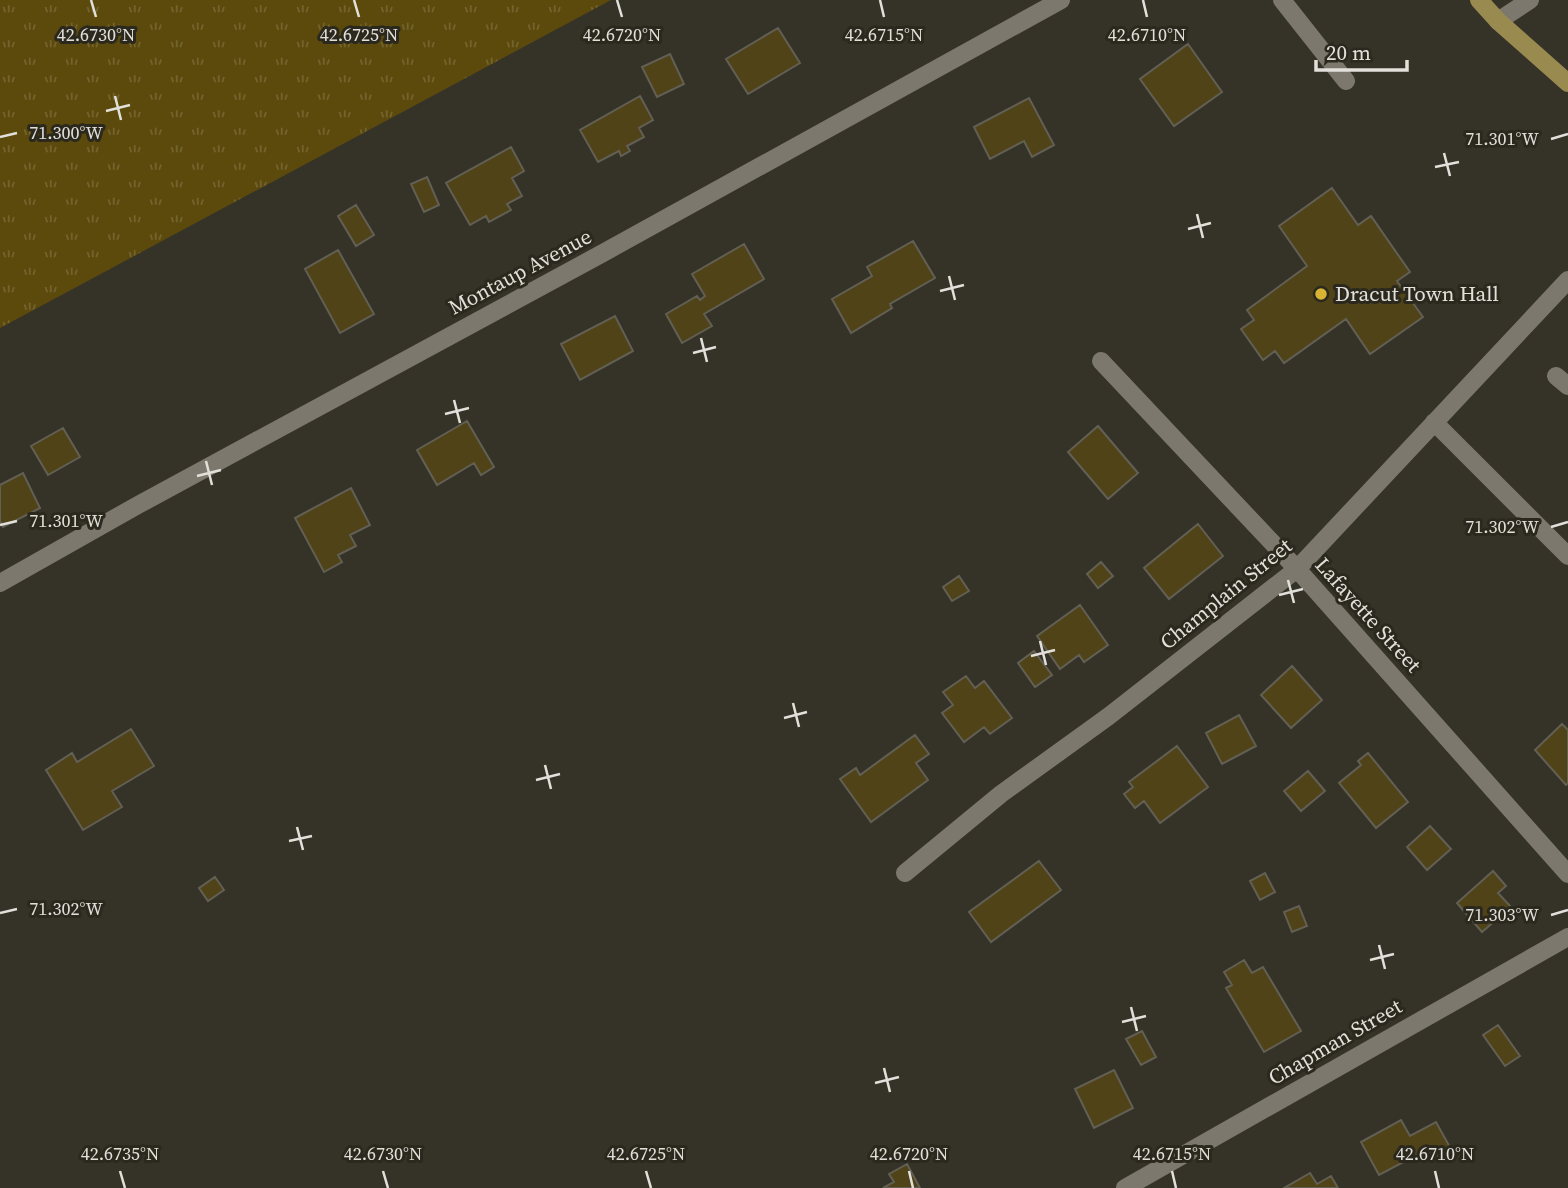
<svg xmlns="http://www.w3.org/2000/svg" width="1568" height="1188" font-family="'Source Serif 4',serif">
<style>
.park{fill:url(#park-tufts)}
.building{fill:#504318;stroke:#625f54;stroke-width:2}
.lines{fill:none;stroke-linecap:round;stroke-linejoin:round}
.service{stroke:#7c786d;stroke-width:18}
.minor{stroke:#7c786d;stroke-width:18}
.secondary{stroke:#998a50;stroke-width:18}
.ticks{fill:none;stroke:#e2e0da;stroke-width:2.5}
.poi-dot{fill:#d8b434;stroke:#2b281e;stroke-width:2.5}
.labels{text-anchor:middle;stroke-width:6;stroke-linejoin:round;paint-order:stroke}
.street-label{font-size:21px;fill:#e2e0da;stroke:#2b281e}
.poi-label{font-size:21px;fill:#e2e0da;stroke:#2b281e;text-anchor:start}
.ticks-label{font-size:18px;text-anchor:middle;fill:#e2e0da;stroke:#2b281e;stroke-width:6;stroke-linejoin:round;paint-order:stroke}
</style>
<defs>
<pattern id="park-tufts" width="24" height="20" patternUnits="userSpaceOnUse" patternTransform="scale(1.75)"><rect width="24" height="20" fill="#5c4a0c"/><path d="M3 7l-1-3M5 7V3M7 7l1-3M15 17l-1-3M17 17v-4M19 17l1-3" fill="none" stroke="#73642f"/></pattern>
</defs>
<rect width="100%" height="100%" fill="#353228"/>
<path class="park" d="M0 0H611L0 328Z"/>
<path class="building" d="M778 28 800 63 748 94 726 59Z
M1188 44 1222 92 1174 126 1140 79Z
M670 54 684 84 657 97 642 67Z
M640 96 653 120 639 128 644 137 627 146 630 151 621 156 619 151 598 162 580 130Z
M1029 98 1054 145 1032 157 1024 141 990 159 974 127Z
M511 147 524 171 512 178 522 196 507 204 511 210 489 222 486 216 470 225 446 183Z
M427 177 439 205 424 212 411 184Z
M1332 188 1358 225 1371 216 1410 272 1397 281 1423 317 1370 354 1346 319 1284 363 1275 351 1263 360 1241 329 1254 320 1247 310 1307 266 1279 226Z
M356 205 374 235 356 246 338 216Z
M913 241 935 278 890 304 892 308 851 333 832 299 872 276 867 267Z
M744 244 764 279 704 314 712 326 682 343 666 314 697 296 700 300 705 296 692 274Z
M338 250 374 314 340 333 305 269Z
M615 316 633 351 580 380 561 344Z
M467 421 494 467 481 475 474 463 437 485 417 450Z
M1098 426 1138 473 1108 499 1068 452Z
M63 428 80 457 48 475 31 446Z
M23 473 40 508 3 527 0 521V485Z
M351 488 370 525 350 535 356 546 338 555 342 562 324 572 295 518Z
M1198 524 1223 556 1169 599 1144 568Z
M1101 562 1113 576 1098 588 1087 574Z
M959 576 969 591 952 601 943 587Z
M1080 605 1108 645 1084 662 1079 655 1060 669 1037 636Z
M1034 651 1052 675 1035 687 1018 663Z
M1292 666 1322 700 1291 728 1261 695Z
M966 676 975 688 984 681 1012 718 990 734 984 727 964 742 942 713 953 705 943 692Z
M1239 715 1256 746 1222 764 1206 733Z
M1562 724 1568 730V783L1566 785 1535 750Z
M131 729 154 766 112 791 122 807 83 830 46 770 72 753 77 762Z
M915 735 929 754 916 763 928 780 871 822 840 779 856 768 860 775Z
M1177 746 1208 787 1160 823 1144 801 1135 808 1124 794 1133 787 1129 782Z
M1368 753 1408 802 1376 828 1339 783 1361 765 1358 761Z
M1308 771 1325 791 1301 811 1284 791Z
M1430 826 1451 849 1427 870 1407 847Z
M1039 861 1061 890 991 942 969 912Z
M1493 871 1506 886 1498 893 1511 907 1482 932 1457 903Z
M1265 873 1275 892 1260 900 1250 881Z
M215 877 224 890 208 901 199 888Z
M1299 906 1307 926 1292 932 1284 912Z
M1244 960 1252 973 1263 967 1301 1031 1264 1052 1226 988 1232 985 1224 972Z
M1498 1025 1520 1056 1505 1066 1483 1035Z
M1142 1031 1156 1057 1141 1065 1126 1039Z
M1114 1070 1133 1108 1094 1128 1075 1089Z
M1401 1120 1410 1136 1436 1122 1451 1149 1433 1159 1428 1149 1379 1175 1361 1142Z
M907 1164 920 1188H883L894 1182 889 1174Z
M1310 1173 1317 1184 1331 1176 1338 1188H1284Z"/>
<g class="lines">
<path class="service" d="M1282 0 1346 81
M1556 376 1568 386
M1434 422 1568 556
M1297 569 1568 280"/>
<path class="minor" d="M1498 21 1530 0
M1101 361 1297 569 1568 874
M0 583 138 505 603 253 1061 0
M905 873 1001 794 1109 716 1297 569
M1125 1188 1568 937"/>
<path class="secondary" d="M1479 0 1498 21 1568 83"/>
</g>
<path class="ticks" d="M91 0 96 17M354 0 359 17M617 0 622 17M880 0 884 17M1143 0 1147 17M115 96 121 120M106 111 130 105M0 137 17 133M1551 139 1568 134M1444 153 1450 176M1435 167 1459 162M1197 214 1203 238M1188 229 1211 223M949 276 955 300M940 291 964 285M701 338 707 362M693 353 716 347M454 400 460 423M445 414 469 408M206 461 212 485M197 476 221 470M0 525 17 521M1551 527 1568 522M1288 580 1294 603M1279 595 1303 589M1040 641 1046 665M1031 656 1055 650M793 703 799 727M784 718 807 712M545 765 551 789M536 780 560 774M297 827 303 850M289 841 312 836M0 913 17 909M1551 915 1568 910M1379 945 1385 969M1370 960 1394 954M1131 1007 1137 1031M1122 1022 1146 1016M884 1068 890 1092M875 1083 899 1077M120 1171 125 1188M383 1171 388 1188M646 1171 651 1188M909 1171 913 1188M1172 1171 1176 1188M1435 1171 1439 1188"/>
<circle class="poi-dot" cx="1321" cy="294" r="7"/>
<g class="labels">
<g class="street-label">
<text transform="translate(520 272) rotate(-28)" y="7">Montaup Avenue</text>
<text transform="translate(1226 594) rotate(-39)" y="7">Champlain Street</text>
<text transform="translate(1368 615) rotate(48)" y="7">Lafayette Street</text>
<text transform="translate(1335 1042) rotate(-30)" y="7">Chapman Street</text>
</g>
<g class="poi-label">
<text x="1335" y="301">Dracut Town Hall</text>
</g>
</g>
<g class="ticks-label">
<text x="359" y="41">42.6725°N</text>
<text x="96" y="41">42.6730°N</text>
<text x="622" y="41">42.6720°N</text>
<text x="884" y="41">42.6715°N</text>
<text x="1147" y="41">42.6710°N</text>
<text x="66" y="139">71.300°W</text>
<text x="1502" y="145">71.301°W</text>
<text x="66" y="527">71.301°W</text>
<text x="1502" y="533">71.302°W</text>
<text x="66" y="915">71.302°W</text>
<text x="1502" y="921">71.303°W</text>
<text x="120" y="1160">42.6735°N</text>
<text x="383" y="1160">42.6730°N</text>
<text x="646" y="1160">42.6725°N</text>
<text x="909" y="1160">42.6720°N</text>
<text x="1172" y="1160">42.6715°N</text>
<text x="1435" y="1160">42.6710°N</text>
</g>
<path d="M1316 60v10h91v-10" fill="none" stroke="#e2e0da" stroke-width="3.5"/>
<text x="1326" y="60" font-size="21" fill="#e2e0da" stroke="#2b281e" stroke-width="5" paint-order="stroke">20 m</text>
</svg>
